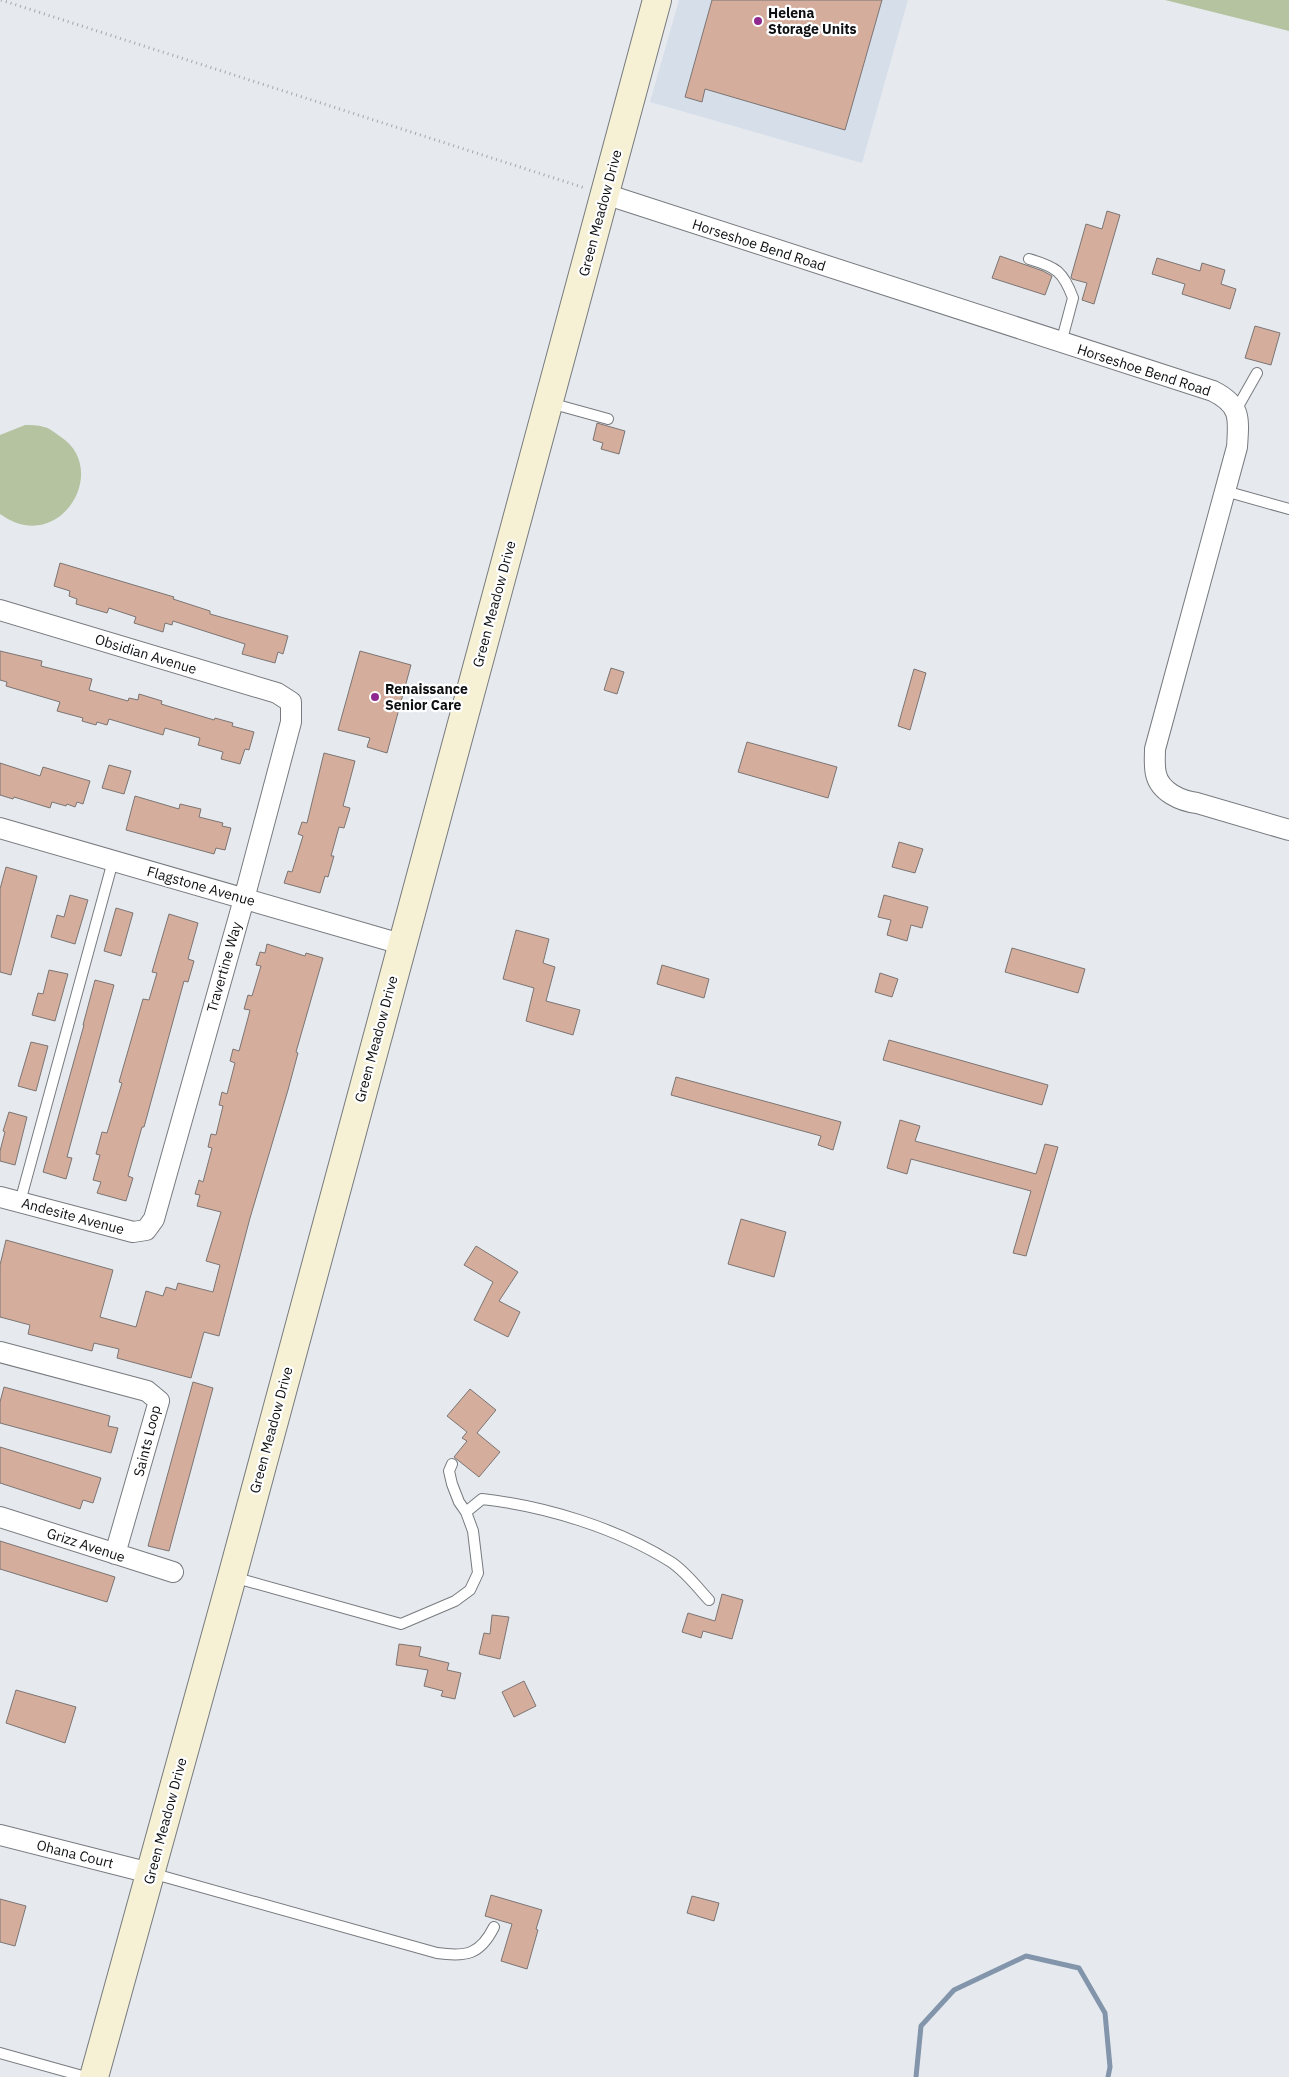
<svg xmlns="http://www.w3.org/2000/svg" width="1289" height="2077" font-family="'IBM Plex Sans',sans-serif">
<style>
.built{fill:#d6deea}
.green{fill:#b5c3a1}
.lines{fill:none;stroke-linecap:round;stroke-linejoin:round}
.stream{stroke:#8295ab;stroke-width:5}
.building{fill:#d5ad9d;stroke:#7b7573}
.lane-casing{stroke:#777b7f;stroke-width:12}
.street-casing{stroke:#777b7f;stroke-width:22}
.secondary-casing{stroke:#777b7f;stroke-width:30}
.path{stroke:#a4a7ab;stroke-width:3;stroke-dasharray:1 4;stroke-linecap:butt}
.lane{stroke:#fff;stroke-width:10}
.street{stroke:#fff;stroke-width:20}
.secondary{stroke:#f6f0d4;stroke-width:28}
.poi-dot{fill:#8f298f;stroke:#fff;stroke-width:2}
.labels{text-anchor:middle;stroke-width:4.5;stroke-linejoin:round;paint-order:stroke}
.poi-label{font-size:14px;font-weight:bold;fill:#0e0f11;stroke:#fff;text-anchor:start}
.street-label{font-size:14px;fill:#0e0f11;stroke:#fff}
</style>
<rect width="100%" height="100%" fill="#e6eaef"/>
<path class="built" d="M679 0H908L862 163 650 102Z"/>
<path class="green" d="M1165 0H1289V31Z
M25 425C31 425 38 425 44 427 50 428 56 434 61 437 111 470 59 557 0 514V435Z"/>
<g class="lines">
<path class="stream" d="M916 2077 921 2026 954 1990 1026 1956 1079 1968 1105 2013 1110 2067 1108 2077"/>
</g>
<path class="building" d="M712 0H882L845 130 705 89 702 102 685 97Z
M1107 211 1120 215 1094 304 1082 300 1087 283 1072 279 1071 277 1086 224 1102 229Z
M1000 256 1043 271 1052 276 1045 295 992 278Z
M1157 258 1200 271 1202 263 1225 270 1221 284 1236 289 1230 309 1182 294 1185 284 1152 274Z
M1255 326 1280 333 1271 365 1245 358Z
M597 423 625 431 619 454 601 449 603 443 593 440Z
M60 563 174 597 173 599 210 611V614L288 636 283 654 278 652 275 663 242 654 245 644 173 621 172 625 165 623 163 632 134 623 136 617 109 608 107 613 76 604 77 599 69 596 70 591 54 586Z
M0 651 42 661 41 666 92 679 89 690 128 701 129 698 138 700 139 694 162 701 161 704 214 720 215 718 233 723 232 726 254 732 249 750 245 749 240 764 221 759 223 752 198 745 200 738 165 728 163 735 109 719 107 725 97 722 96 725 82 721 83 718 57 711 60 702 6 686 7 682 0 680Z
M360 651 411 665 387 753 367 747 370 738 338 730Z
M611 668 624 672 617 694 604 690Z
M914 669 926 673 910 730 898 726Z
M747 742 837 767 828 798 738 772Z
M324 753 355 761 343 806 350 808 344 828 339 827 331 856H334L328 877 325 876 320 893 284 883 288 871 292 872 303 836 298 834 302 822 307 823Z
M0 763 40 776 43 767 90 781 83 804 77 802 75 807 67 804 66 806 52 802 50 808 14 797 13 799 0 795Z
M109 765 131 771 124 794 102 788Z
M135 796 179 809 180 804 201 809 199 817 223 823 222 826 231 828 225 850 216 848 214 854 126 830Z
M899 842 923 849 915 873 892 867Z
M6 867 37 876 11 975 0 972V889Z
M70 895 88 900 75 944 51 937 57 915 64 917Z
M884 895 928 907 922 928 911 925 907 941 887 935 891 920 878 917Z
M116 908 133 913 121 956 104 951Z
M169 914 198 923 188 959 194 961 188 982 184 981 144 1127H142L128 1176 133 1178 126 1201 97 1193 101 1182 93 1180 100 1155 96 1154 102 1132 107 1133 122 1083 119 1082 143 999 149 1000 157 973 152 972Z
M516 930 549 939 543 963 555 967 546 1001 580 1010 573 1035 526 1021 534 988 503 979Z
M267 944 305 956 306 953 323 958 296 1052 298 1053 288 1090 250 1218 219 1336 204 1332 191 1378 117 1358 119 1349 94 1343 92 1351 28 1334 30 1325 0 1317V1265L6 1240 113 1270 100 1317 136 1327 146 1291 163 1296 166 1287 176 1290 178 1283 213 1292 220 1265 206 1261 221 1212 197 1206 200 1195 195 1194 199 1180 203 1182 212 1148 208 1147 211 1134 216 1135 223 1106 219 1105 222 1092 227 1094 235 1063 230 1061 233 1049 239 1051 248 1018 250 1010 244 1009 248 995 252 996 261 966 256 965 260 952 265 953Z
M1012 948 1085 969 1078 993 1005 972Z
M662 965 709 979 704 998 657 984Z
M49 970 68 974 55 1021 32 1015 38 993 43 994Z
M880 973 898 979 892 997 875 992Z
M95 980 114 985 67 1157 72 1158 66 1179 43 1172 84 1025H83Z
M889 1040 1048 1085 1042 1105 883 1060Z
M31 1042 48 1046 36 1091 18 1086Z
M676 1077 841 1122 833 1150 818 1145 821 1136 671 1095Z
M9 1112 27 1117 15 1165 0 1161V1151L5 1132 3 1131Z
M900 1120 920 1126 915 1141 1036 1174 1045 1144 1058 1147 1026 1256 1013 1253 1031 1191 911 1159 907 1174 887 1168Z
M741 1219 786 1232 774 1277 728 1264Z
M476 1246 518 1272 499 1301 520 1312 508 1337 474 1320 493 1282 464 1265Z
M193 1382 213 1388 169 1551 148 1546Z
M4 1387 110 1416 108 1426 118 1428 111 1453 0 1423V1402Z
M470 1389 496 1410 477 1433 500 1452 479 1477 454 1457 467 1441 462 1438 467 1432 447 1416Z
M0 1447 101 1478 93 1503 83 1500 80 1509 0 1483Z
M0 1541 115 1577 107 1602 0 1569Z
M722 1594 743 1600 732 1639 703 1631 701 1638 682 1632 688 1613 715 1621Z
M492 1615 509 1617 500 1659 479 1654 484 1633 490 1634Z
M399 1644 421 1647 419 1656 449 1663 447 1670 461 1673 455 1699 441 1696 443 1691 424 1686 428 1670 396 1665Z
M524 1681 536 1706 514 1717 502 1692Z
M16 1690 76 1707 65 1743 6 1723Z
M491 1895 542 1910 536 1929 538 1930 527 1969 501 1961 512 1924 485 1916Z
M692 1896 719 1903 714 1921 687 1913Z
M0 1899 26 1906 15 1946 0 1942Z"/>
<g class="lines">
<g class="lane-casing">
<path id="lane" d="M1029 259C1056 267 1063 271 1073 298L1061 343
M550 403 608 419
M1236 410 1257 373
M1225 491 1289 509
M20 1202 113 861
M466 1512 482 1499C545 1506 617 1528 671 1562 686 1572 697 1587 709 1600
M233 1577 401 1624 455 1601 470 1590 478 1573 473 1531 466 1512 459 1502 452 1484 449 1471 452 1464
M151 1873 437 1953C466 1957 480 1955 494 1927
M0 2053 86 2077"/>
</g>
<g class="street-casing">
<path id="street" d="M605 194 1213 391C1241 405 1239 418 1237 447L1155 749C1155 757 1154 766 1156 774 1160 792 1181 801 1197 803L1289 830
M0 610 277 693 291 702V722L244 899 154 1219 146 1230 133 1232 0 1197
M0 828 401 944
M0 1352 147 1391 159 1401 115 1554
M0 1517 173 1572
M0 1835 150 1873"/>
</g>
<g class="secondary-casing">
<path id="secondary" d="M94 2077 232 1577 657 0"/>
</g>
<path class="path" d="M1 0 585 188"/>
<use href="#lane" class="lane"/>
<use href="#street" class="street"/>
<use href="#secondary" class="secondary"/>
</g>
<g class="poi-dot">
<circle cx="758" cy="21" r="5"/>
<circle cx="375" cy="697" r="5"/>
</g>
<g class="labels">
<g class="poi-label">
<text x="768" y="18">Helena<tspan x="768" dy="16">Storage Units</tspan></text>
<text x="385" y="694">Renaissance<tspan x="385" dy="16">Senior Care</tspan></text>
</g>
<g class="street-label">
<text transform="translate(600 213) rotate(-75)" y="5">Green Meadow Drive</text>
<text transform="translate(759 245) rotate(18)" y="5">Horseshoe Bend Road</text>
<text transform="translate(1144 370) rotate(18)" y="5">Horseshoe Bend Road</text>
<text transform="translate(494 604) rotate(-75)" y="5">Green Meadow Drive</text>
<text transform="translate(146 654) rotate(17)" y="5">Obsidian Avenue</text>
<text transform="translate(201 886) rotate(16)" y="5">Flagstone Avenue</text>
<text transform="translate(224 967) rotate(-74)" y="5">Travertine Way</text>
<text transform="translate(376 1039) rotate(-75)" y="5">Green Meadow Drive</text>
<text transform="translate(73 1216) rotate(15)" y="5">Andesite Avenue</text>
<text transform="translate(271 1430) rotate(-75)" y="5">Green Meadow Drive</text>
<text transform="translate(147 1441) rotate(-76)" y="5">Saints Loop</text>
<text transform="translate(86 1545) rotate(18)" y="5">Grizz Avenue</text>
<text transform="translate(165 1821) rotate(-75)" y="5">Green Meadow Drive</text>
<text transform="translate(75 1854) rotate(14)" y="5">Ohana Court</text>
</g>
</g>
</svg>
